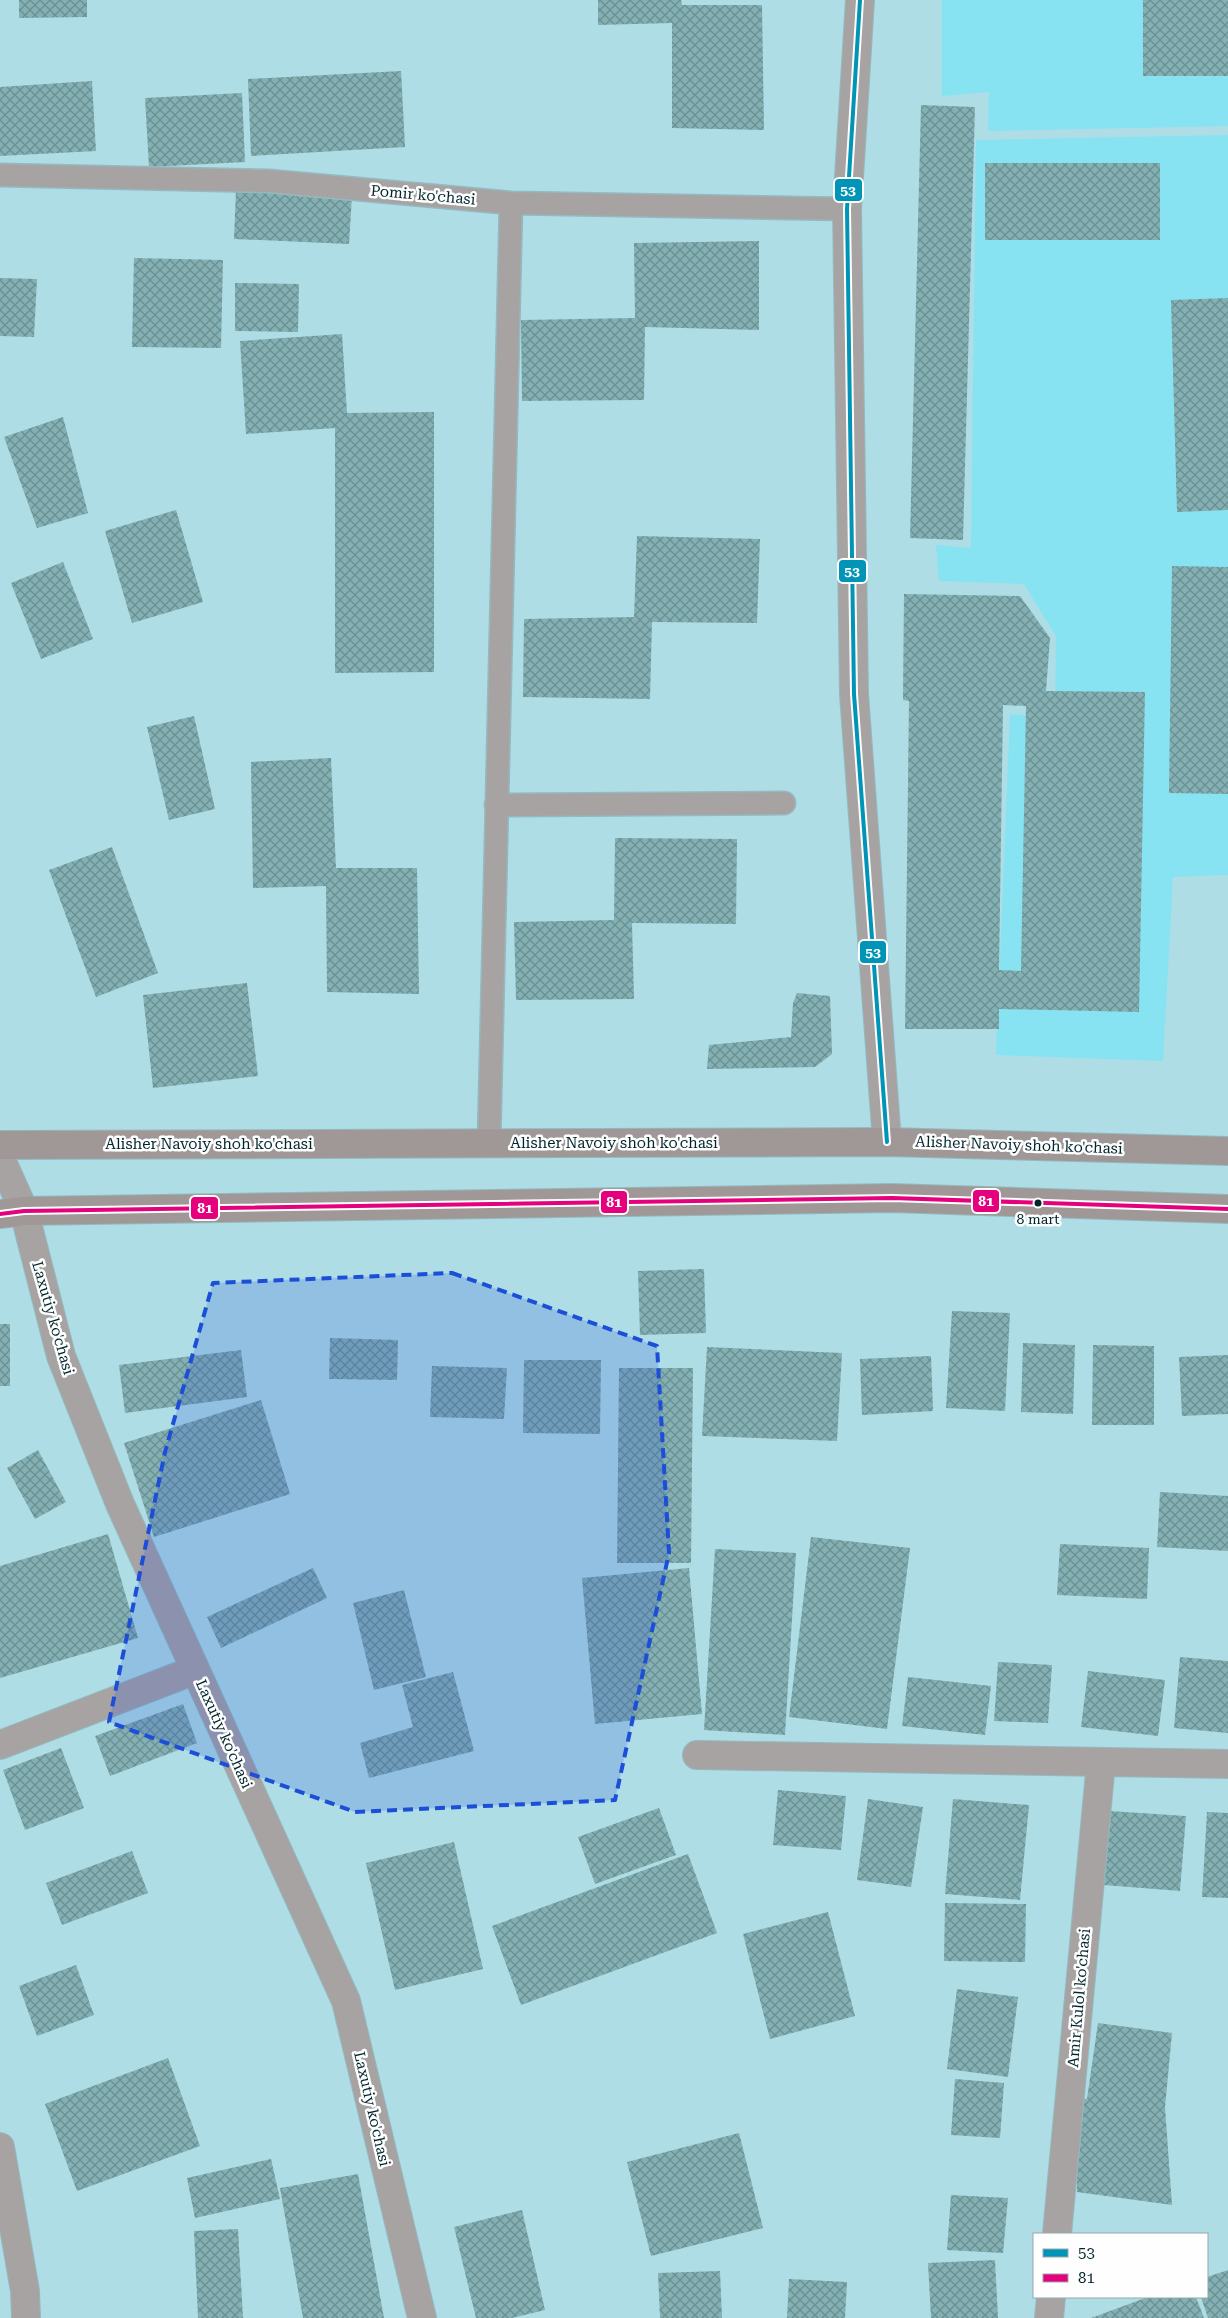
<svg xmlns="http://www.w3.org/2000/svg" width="1228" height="2318" font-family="'Roboto Serif',serif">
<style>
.built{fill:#87e3f2}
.building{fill:url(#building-cross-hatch);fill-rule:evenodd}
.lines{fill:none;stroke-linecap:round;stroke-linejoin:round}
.lane-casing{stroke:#94b9c0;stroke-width:25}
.street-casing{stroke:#94b9c0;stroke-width:30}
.secondary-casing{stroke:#94b9c0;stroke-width:30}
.lane{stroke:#a8a3a3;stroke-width:22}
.street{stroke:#a8a3a3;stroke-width:28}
.secondary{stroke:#9f9897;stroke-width:28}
.bus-1-casing{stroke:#fefefe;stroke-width:8}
.bus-2-casing{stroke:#fefefe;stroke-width:8}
.bus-1{stroke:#0095b6;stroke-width:4}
.bus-2{stroke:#e5007d;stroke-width:4}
.marked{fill:#1d4ed8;fill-opacity:0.2;stroke:#1d4ed8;stroke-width:4;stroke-dasharray:10 6;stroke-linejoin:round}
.bus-dot{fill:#00262c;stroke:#fefefe;stroke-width:2}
.labels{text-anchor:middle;stroke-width:5;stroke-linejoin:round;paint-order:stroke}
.bus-label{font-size:14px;fill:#00262c;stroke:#fefefe}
.street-label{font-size:15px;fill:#00262c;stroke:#fefefe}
.line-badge{stroke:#fefefe;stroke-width:2}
.badge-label{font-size:14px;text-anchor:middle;font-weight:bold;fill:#fff}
</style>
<defs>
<pattern id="building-cross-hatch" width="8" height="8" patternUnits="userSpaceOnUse" patternTransform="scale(1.25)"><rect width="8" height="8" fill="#84b0b3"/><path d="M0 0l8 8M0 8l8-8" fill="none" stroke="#6a8f92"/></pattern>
</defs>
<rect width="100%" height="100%" fill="#aedde5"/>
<path class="built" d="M942 0H1228V126L988 131 989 92 942 96Z
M1228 135V875L1173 877 1163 1061 996 1055 1010 714 1055 718 1056 636 1024 584 939 581 936 545 971 548 976 140Z"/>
<path class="building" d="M19 0H87V17L19 18Z
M598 0H681L682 5H762L764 130 672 128V23L598 25Z
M1143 0H1228V76H1143Z
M401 71 405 147 251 156 248 79Z
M92 81 96 151 0 156V87Z
M242 93 245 162 149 167 145 98Z
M921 105 975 107 963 540 910 538Z
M985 163H1160V240H985Z
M236 190 352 195 349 244 234 239Z
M759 241V330L645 327 644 400 522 401 521 320 635 318 634 243Z
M134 258 223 260 221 348 132 347Z
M0 278 37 279 34 337 0 336Z
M235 283 299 284 298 332 235 331Z
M1228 298V510L1177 512 1171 300Z
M342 334 347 413 434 412V672L335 673V428L246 434 240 341Z
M63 417 88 513 37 528 4 437Z
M176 510 203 602 132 623 105 531Z
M637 536 760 539 757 623 652 622 650 699 523 697 524 619 634 617Z
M63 562 93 639 41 659 11 583Z
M1172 566 1228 567V794L1169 793Z
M904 594 1020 596 1050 638 1046 691 1145 692 1139 1012 999 1009V1029H905L909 701 903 700ZM1003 705 1026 706 1021 971 999 970Z
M194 716 215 809 169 820 147 727Z
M331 758 336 868H417L419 994 327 992 326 886 253 888 251 762Z
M615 838 737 839 736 924 632 923 634 999 516 1000 514 922 614 920Z
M112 847 158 973 96 997 49 870Z
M247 983 258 1076 153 1088 143 995Z
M797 993 830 996 832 1054 815 1067 707 1069 709 1045 791 1037 793 1003Z
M704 1269 706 1333 640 1335 638 1271Z
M952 1311 1010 1313 1005 1411 946 1408Z
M0 1324H10V1386H0Z
M330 1338 398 1340 397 1380 329 1379Z
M1023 1343 1075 1345 1073 1414 1021 1412Z
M1093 1345 1154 1346V1425H1092Z
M707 1347 842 1353 837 1441 702 1436Z
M241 1350 247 1397 125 1413 119 1365Z
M1228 1355V1414L1182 1416 1179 1357Z
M931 1356 933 1411 862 1415 860 1359Z
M524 1360H601L600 1434 523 1433Z
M432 1366 507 1368 504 1419 430 1417Z
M619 1368H693L691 1563H617Z
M261 1400 290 1494 154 1537 124 1443Z
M38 1450 66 1502 35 1519 7 1468Z
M1160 1492 1228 1496V1551L1157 1547Z
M108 1534 138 1638 0 1678V1566Z
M811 1537 910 1548 887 1729 789 1717Z
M1060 1544 1149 1548 1147 1599 1057 1595Z
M715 1549 796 1553 785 1735 704 1730Z
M313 1568 327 1598 221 1648 207 1617Z
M689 1568 702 1714 595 1724 582 1578Z
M404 1590 426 1677 374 1690 353 1603Z
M1180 1657 1228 1661V1733L1174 1728Z
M998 1662 1052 1665 1048 1723 994 1721Z
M1088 1671 1165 1680 1158 1736 1081 1727Z
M453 1672 474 1751 369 1778 360 1743 413 1727 402 1685Z
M908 1677 991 1686 985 1735 902 1726Z
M183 1704 197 1743 110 1776 95 1736Z
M61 1748 84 1808 25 1830 3 1770Z
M778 1790 846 1796 841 1850 773 1845Z
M868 1799 923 1807 911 1887 857 1880Z
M953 1799 1029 1805 1020 1900 945 1894Z
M659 1808 676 1855 595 1884 578 1837Z
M1110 1811 1186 1816 1180 1891 1104 1885Z
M1207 1812 1228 1813V1898L1202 1897Z
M454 1842 483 1969 395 1990 366 1863Z
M132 1851 148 1893 62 1925 46 1883Z
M688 1854 717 1933 521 2005 492 1926Z
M945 1903 1026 1904 1025 1962 944 1961Z
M828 1912 855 2016 770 2039 743 1934Z
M76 1965 94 2015 37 2036 19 1986Z
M957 1989 1018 1997 1008 2077 947 2069Z
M1098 2023 1172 2033 1165 2107 1172 2205 1077 2192 1076 2098 1087 2099Z
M168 2058 200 2146 77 2191 45 2104Z
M955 2079 1004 2083 1000 2138 951 2135Z
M739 2133 763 2228 651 2256 627 2162Z
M271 2159 280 2199 195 2218 187 2178Z
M358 2174 384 2318H303L280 2188Z
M951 2195 1008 2198 1003 2253 947 2250Z
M522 2210 545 2310 512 2318H476L454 2227Z
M238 2229 243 2318H198L194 2231Z
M995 2260 998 2318H931L928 2263Z
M1228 2270V2318H1208L1201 2297H1207V2277Z
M720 2271 722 2318H660L658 2273Z
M789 2279 847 2282 845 2318H787Z
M1148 2297H1196L1204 2318H1091Z"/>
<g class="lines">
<g class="lane-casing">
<path id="lane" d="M0 175 269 181 511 203 847 209
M496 805 784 803
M489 1143 511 203"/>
</g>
<g class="street-casing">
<path id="street" d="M860 0 847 209 854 694 887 1142
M0 1157 24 1211 61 1356 120 1504 346 2001 422 2318
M0 1745 195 1670
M697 1755 1228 1764
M0 2147 25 2291 26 2318
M1057 2234 1101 1762
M1049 2318 1051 2297"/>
</g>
<g class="secondary-casing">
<path id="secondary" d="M0 1145 887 1142 1228 1151
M0 1214 24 1211 892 1198 1228 1209"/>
</g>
<use href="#lane" class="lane"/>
<use href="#street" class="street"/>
<use href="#secondary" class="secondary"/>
<g class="bus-1-casing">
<path id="bus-1" d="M860 0 847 209 854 694 887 1142"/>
</g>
<g class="bus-2-casing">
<path id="bus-2" d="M0 1214 24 1211 892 1198 1228 1209"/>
</g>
<use href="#bus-1" class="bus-1"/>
<use href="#bus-2" class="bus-2"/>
</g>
<path class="marked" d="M452 1273 657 1346 669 1553 615 1800 355 1812 109 1722 165 1452 213 1283Z"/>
<circle class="bus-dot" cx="1038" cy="1203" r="4.5"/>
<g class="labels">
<g class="bus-label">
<text x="1038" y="1224">8 mart</text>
</g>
<g class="street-label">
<text transform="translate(423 195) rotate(5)" y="5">Pomir ko'chasi</text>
<text x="614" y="1148">Alisher Navoiy shoh ko'chasi</text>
<text x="209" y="1149">Alisher Navoiy shoh ko'chasi</text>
<text transform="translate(1019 1145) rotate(2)" y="5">Alisher Navoiy shoh ko'chasi</text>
<text transform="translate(53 1318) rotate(74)" y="5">Laxutiy ko'chasi</text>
<text transform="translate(224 1734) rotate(66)" y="5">Laxutiy ko'chasi</text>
<text transform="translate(1079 1998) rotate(-85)" y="5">Amir Kulol ko'chasi</text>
<text transform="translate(372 2109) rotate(77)" y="5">Laxutiy ko'chasi</text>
</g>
</g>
<g class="line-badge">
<rect x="834" y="178" width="29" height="24" rx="5" fill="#0095b6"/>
<rect x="838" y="559" width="29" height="24" rx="5" fill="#0095b6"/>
<rect x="859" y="940" width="28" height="24" rx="5" fill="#0095b6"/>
<rect x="972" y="1189" width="28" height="24" rx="5" fill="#e5007d"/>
<rect x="600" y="1190" width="28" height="24" rx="5" fill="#e5007d"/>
<rect x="190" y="1196" width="29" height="24" rx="5" fill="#e5007d"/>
</g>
<g class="badge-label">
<text x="848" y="195">53</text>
<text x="852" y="576">53</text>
<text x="873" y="957">53</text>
<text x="986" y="1206">81</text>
<text x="614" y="1207">81</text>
<text x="205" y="1213">81</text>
</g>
<rect x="1033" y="2233" width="175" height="65" fill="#fefefe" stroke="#98a8aa"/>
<rect x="1043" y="2249" width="25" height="8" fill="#0095b6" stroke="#98a8aa"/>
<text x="1078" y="2258" font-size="15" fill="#00262c">53</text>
<rect x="1043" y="2274" width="25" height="8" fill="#e5007d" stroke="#98a8aa"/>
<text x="1078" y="2283" font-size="15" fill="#00262c">81</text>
</svg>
